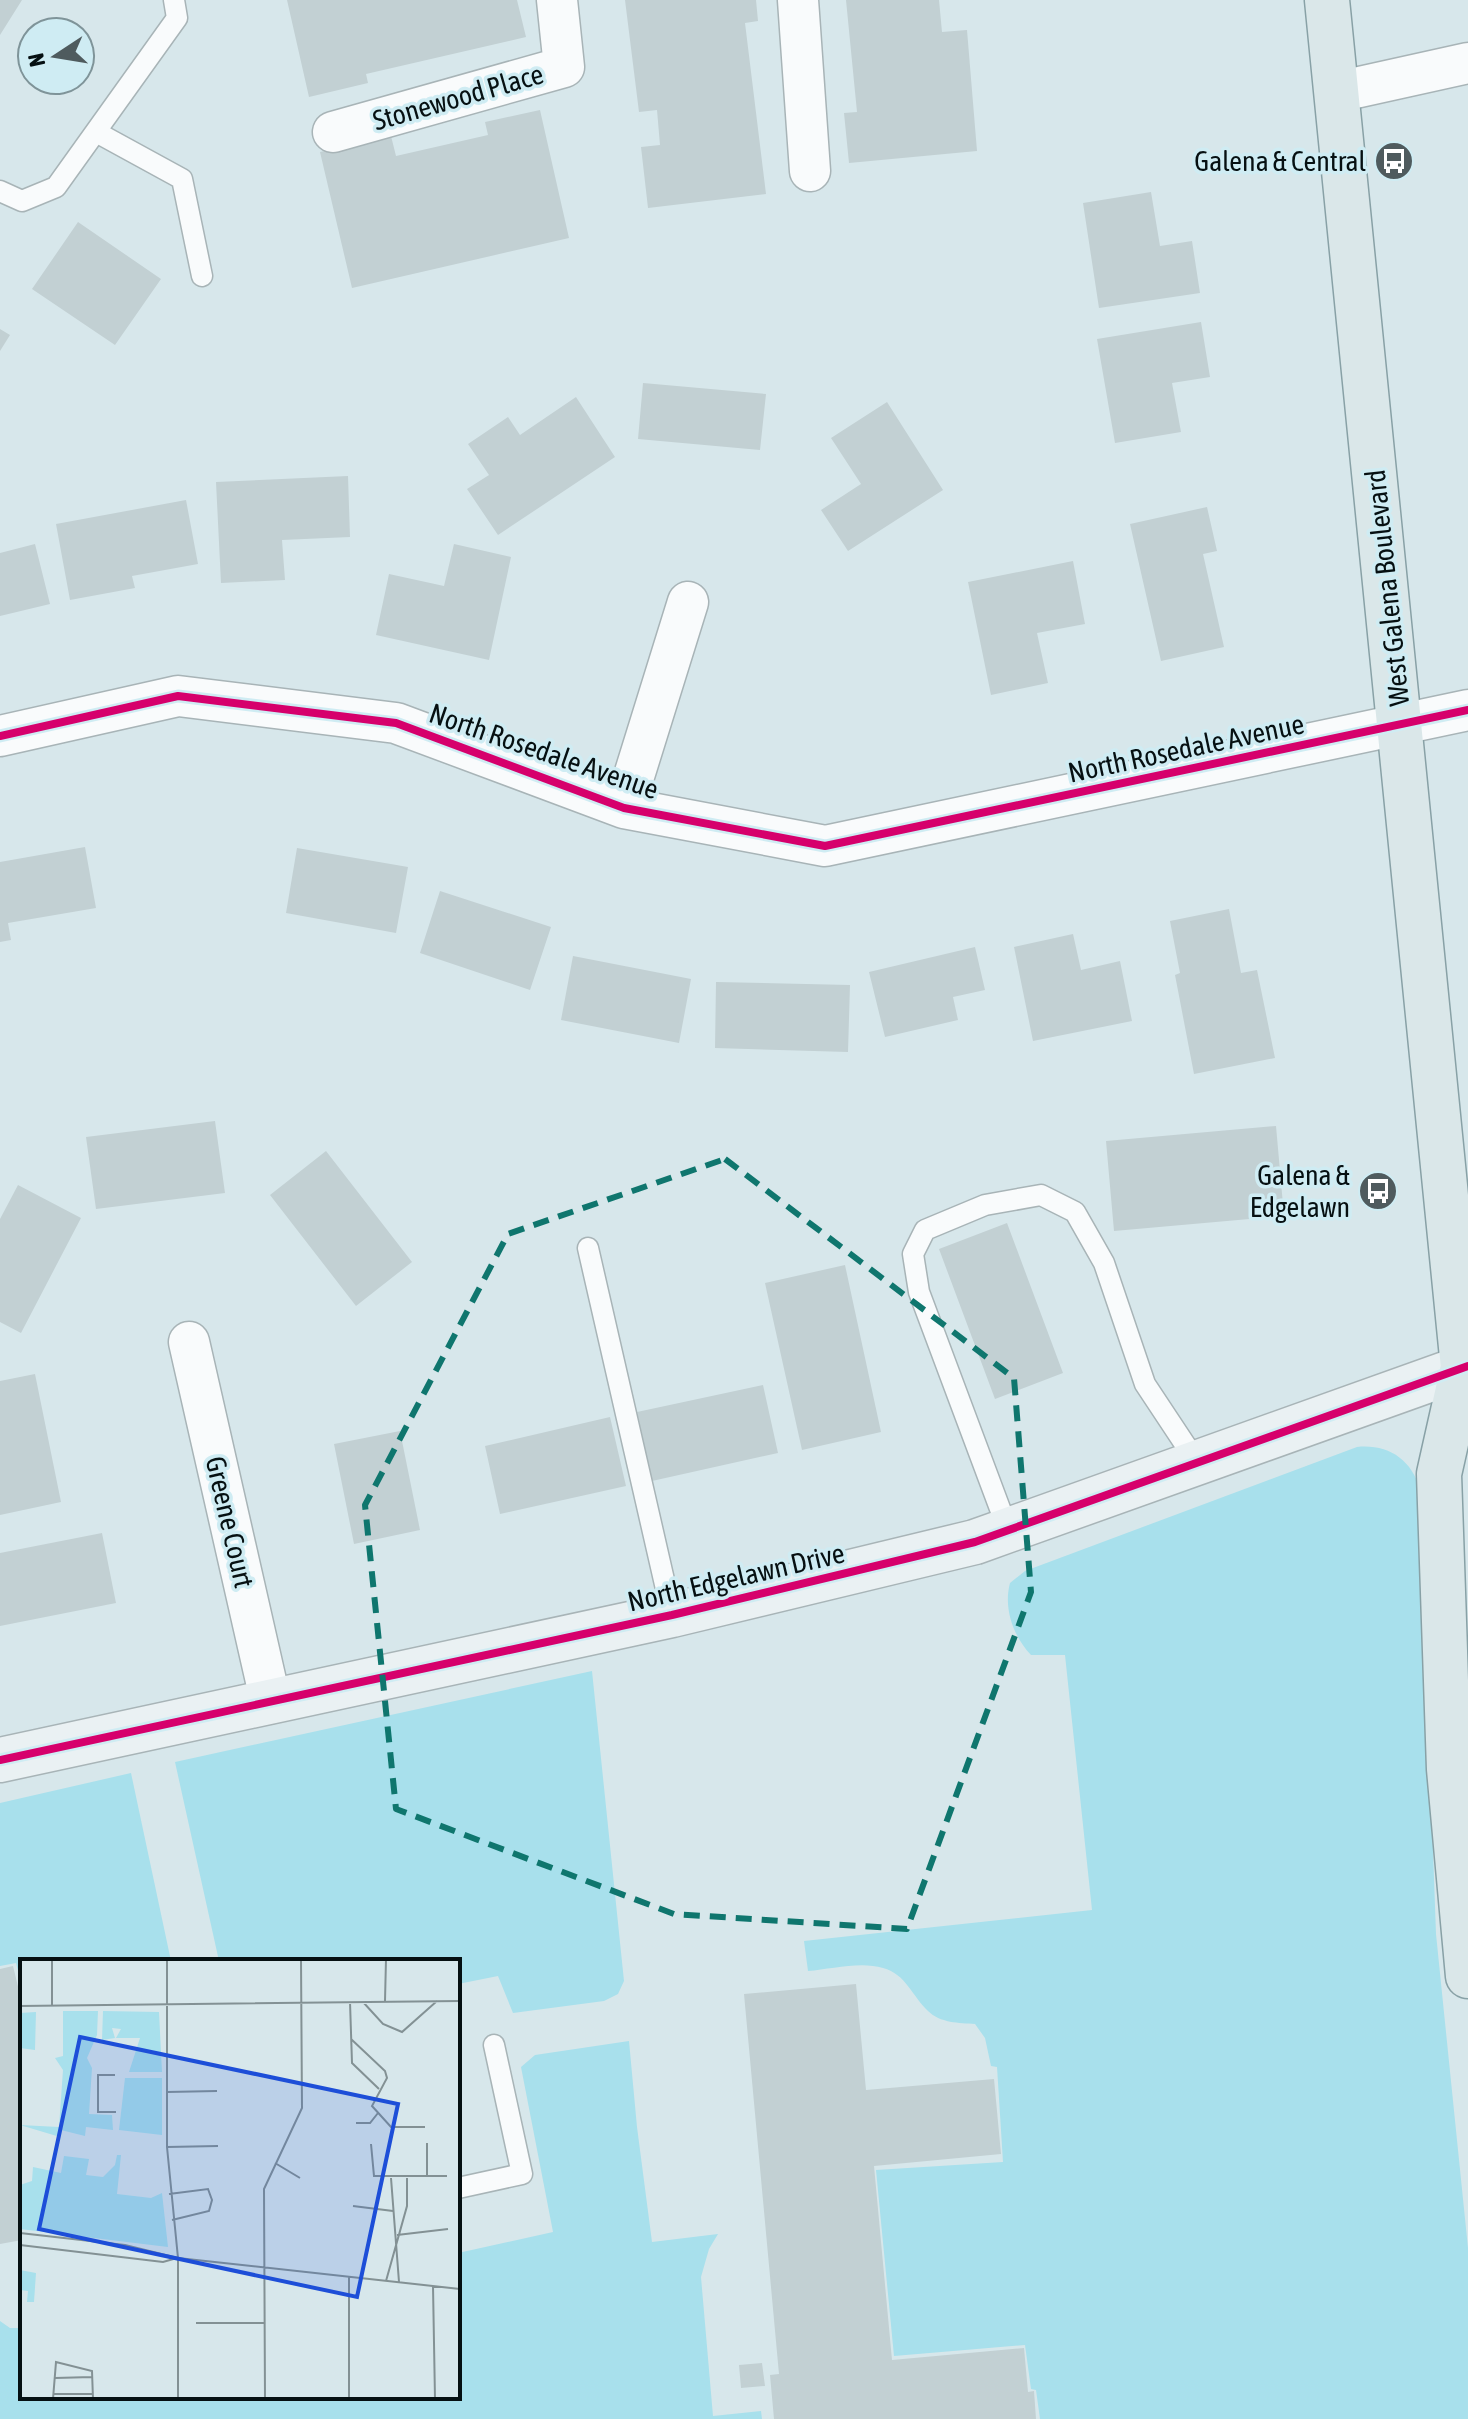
<svg xmlns="http://www.w3.org/2000/svg" width="1468" height="2419" font-family="'Asap Condensed',sans-serif">
<style>
.green{fill:#a8e0ec}
.building{fill:#c2d0d3}
.lines{fill:none;stroke-linecap:round;stroke-linejoin:round}
.lane-casing{stroke:#a8b4b7;stroke-width:23}
.street-casing{stroke:#a8b4b7;stroke-width:43}
.secondary-casing{stroke:#a8b4b7;stroke-width:47}
.primary-casing{stroke:#88a1a6;stroke-width:47}
.lane{stroke:#f9fbfc;stroke-width:20}
.street{stroke:#f9fbfc;stroke-width:40}
.secondary{stroke:#eaf1f3;stroke-width:44}
.primary{stroke:#dae7e9;stroke-width:44}
.cycleway-casing{stroke:#cfecf3;stroke-width:13}
.cycleway{stroke:#d6006c;stroke-width:8}
.marked{fill:none;stroke:#0f766e;stroke-width:6;stroke-dasharray:16 10;stroke-linejoin:round}
.labels{text-anchor:middle;stroke-width:7;stroke-linejoin:round;paint-order:stroke}
.street-label{font-size:28px;fill:#061012;stroke:#cfecf3}
.poi-label{font-size:28px;fill:#061012;stroke:#cfecf3;text-anchor:end}
.inset-road{fill:none;stroke:#839194;stroke-width:2}
.view{fill:#1d4ed8;fill-opacity:0.15;stroke:#1d4ed8;stroke-width:4}
.inset-edge{fill:none;stroke:#061012;stroke-width:4}
</style>
<rect width="100%" height="100%" fill="#d7e7eb"/>
<path class="green" d="M1357 1447C1388 1444 1411 1459 1420 1489L1436 1934 1468 2248V2419H1040L1036 2390 1031 2389 1025 2345 894 2356 876 2170 1003 2162 997 2067 991 2066 985 2038 975 2024C959 2023 940 2023 928 2011 912 1996 906 1974 883 1968 861 1961 831 1969 808 1971L804 1941 1092 1910 1065 1655H1031C1014 1637 1003 1609 1010 1583L1025 1571Z
M592 1671 624 1981 618 1994 604 2001 513 2013 498 1976 458 1984V1961H219L175 1762Z
M131 1773 171 1961H22V1986L16 1963 0 1966V1803Z
M629 2041 637 2127 652 2242 718 2234 709 2249 701 2277 713 2416 761 2411 762 2419H0V2321L10 2328H22V2397H458V2253L553 2232 521 2067 535 2055Z"/>
<path class="building" d="M0 0H22L0 35Z
M287 0H517L526 37 366 74 368 83 309 97Z
M625 0H756L758 21 745 23 766 194 648 208 641 147 660 145 657 110 639 112Z
M846 0H939L942 32 967 30 977 151 849 163 844 113 857 112Z
M540 110 569 238 352 288 320 152 391 136 396 156 488 135 485 122Z
M1151 192 1160 246 1192 241 1200 293 1099 308 1083 203Z
M78 222 161 279 115 345 32 289Z
M1201 322 1210 377 1172 383 1181 432 1115 443 1097 339Z
M0 329 10 335 0 351Z
M643 383 766 394 760 450 638 439Z
M576 397 615 457 498 535 467 489 489 475 468 444 508 417 520 435Z
M887 402 943 490 848 551 821 510 861 484 831 438Z
M348 476 350 537 282 540 285 580 221 583 216 482Z
M186 500 198 564 132 576 135 588 70 600 56 524Z
M1207 507 1217 551 1203 554 1224 647 1161 661 1130 524Z
M35 544 50 604 0 616V553Z
M454 544 511 557 489 660 376 635 389 574 444 586Z
M1073 561 1085 624 1037 633 1048 683 991 695 968 582Z
M85 847 96 908 8 923 11 940 0 942V862Z
M297 848 408 867 396 933 286 913Z
M440 891 551 927 530 990 420 953Z
M1229 909 1241 973 1257 970 1275 1058 1194 1074 1175 975 1180 973 1170 921Z
M1073 934 1081 970 1120 961 1132 1021 1033 1041 1014 947Z
M975 947 985 990 953 997 958 1020 885 1037 869 972Z
M573 956 691 979 679 1043 561 1020Z
M716 982 850 985 848 1052 715 1048Z
M215 1121 225 1193 96 1209 86 1137Z
M1276 1126 1284 1216 1114 1231 1106 1141Z
M326 1151 412 1262 356 1306 270 1195Z
M18 1185 81 1218 21 1333 0 1322V1219Z
M1007 1223 1063 1373 995 1399 939 1249Z
M845 1265 881 1432 802 1450 765 1283Z
M35 1374 61 1502 0 1515V1381Z
M763 1385 778 1453 652 1481 637 1412Z
M610 1417 626 1486 500 1514 485 1446Z
M400 1431 420 1530 354 1544 334 1444Z
M102 1533 116 1603 0 1626V1553Z
M13 1966 22 2003V2240L0 2244V1969Z
M856 1984 866 2090 994 2079 1001 2154 874 2166 892 2360 1024 2348 1028 2392 1034 2391 1036 2419H774L770 2375 779 2374 744 1994Z
M762 2363 765 2386 741 2388 739 2365Z"/>
<g class="lines">
<g class="lane-casing">
<path id="lane" d="M96 132 182 179 202 276
M0 191 22 201 56 187 177 18 174 0
M588 1248 672 1615
M1008 1530 919 1292 913 1254 925 1230 985 1205 1041 1195 1075 1212 1104 1263 1145 1384 1198 1464
M458 2188 522 2174 494 2045"/>
</g>
<g class="street-casing">
<path id="street" d="M798 0 810 171
M1337 92 1468 63
M333 132 564 67 557 0
M0 736 178 696 396 723 624 808 825 846 1468 710
M624 808 688 602
M189 1342 271 1703"/>
</g>
<g class="secondary-casing">
<path id="secondary" d="M0 1760 672 1615 975 1542 1468 1366"/>
</g>
<g class="primary-casing">
<path id="primary" d="M1327 0 1463 1367 1439 1474 1449 1769 1468 1976"/>
</g>
<use href="#lane" class="lane"/>
<use href="#street" class="street"/>
<use href="#secondary" class="secondary"/>
<use href="#primary" class="primary"/>
<g class="cycleway-casing">
<path id="cycleway" d="M0 736 178 696 396 723 624 808 825 846 1468 710
M0 1760 672 1615 975 1542 1468 1366"/>
</g>
<use href="#cycleway" class="cycleway"/>
</g>
<path class="marked" d="M725 1159 1014 1378 1031 1592 907 1929 674 1914 396 1809 365 1505 508 1234Z"/>
<defs>
<g id="bus-disc" transform="scale(2)"><circle r="9.5" fill="#4f5b5e" stroke="#cfecf3"/><path d="M-5-6H5V4H4V6H2V4H-2V6H-4V4H-5ZM-3.5-4V0h7V-4ZM-3.5 1.2v1.5H-2V1.2ZM2 1.2v1.5H3.5V1.2Z" fill="#fff"/></g>
</defs>
<g fill-rule="evenodd">
<use href="#bus-disc" x="1394" y="161"/>
<use href="#bus-disc" x="1378" y="1191"/>
</g>
<g class="labels">
<g class="street-label">
<text transform="translate(458 97) rotate(-16)" y="10">Stonewood Place</text>
<text transform="translate(1387 588) rotate(-96)" y="10">West Galena Boulevard</text>
<text transform="translate(1186 748) rotate(-12)" y="10">North Rosedale Avenue</text>
<text transform="translate(544 751) rotate(19)" y="10">North Rosedale Avenue</text>
<text transform="translate(230 1522) rotate(77)" y="10">Greene Court</text>
<text transform="translate(736 1577) rotate(-13)" y="10">North Edgelawn Drive</text>
</g>
<g class="poi-label">
<text x="1366" y="171">Galena &amp; Central</text>
<text x="1350" y="1185">Galena &amp;<tspan x="1350" dy="32">Edgelawn</tspan></text>
</g>
</g>
<g transform="translate(20 1959)">
<rect width="440" height="440" fill="#d7e7eb"/>
<path d="M43 52H78L77 76 67 99 72 109 69 155 92 156 93 171 66 168 65 177 41 171 40 178 0 166 39 168 43 111 35 99 43 97ZM83 52 139 53 142 113H109L120 79H96L101 70 92 69 95 79 82 81ZM16 53 15 91 0 89V54ZM105 119H142V176L99 171ZM97 196H101L97 235 131 239 142 234 148 288 0 270V226L12 222 13 208 41 214 44 197 69 200 66 216 83 218 95 206ZM0 311 16 314 14 343H7L8 332 0 331Z" fill="#a8e0ec"/>
<path class="inset-road" d="M147 0V188L158 299V440M365 42 366 0M330 43 332 104 359 130M343 43 363 65 382 73 417 42M0 47 440 42M32 47V0M331 80 365 112 367 119 352 147 371 168H405M95 116H78V153H96M147 133 197 132M336 164H350L358 154M407 184V217M351 185 354 217H427M147 188 198 187M255 204 280 219M371 219 379 323M149 235 188 230 192 241 189 252 152 261M333 247 373 252M0 274 105 286 158 299 440 330M377 276 428 270M0 286 143 303 157 299M329 318V440M366 322 387 247V219M413 327 415 440M176 364H245M35 419 72 418M33 435H73M33 440 36 403 72 412 73 440M245 440 244 230 282 149 281 0"/>
<path class="view" d="M60 78 378 145 337 338 19 270Z"/>
<rect width="440" height="440" class="inset-edge"/>
</g>
<g transform="translate(56 56) rotate(258)"><circle r="38" fill="#cfecf3" stroke="#7f9499" stroke-width="2"/>
<path d="M0-6L14 30L0 20L-14 30Z" fill="#4f5b5e"/>
<text y="-12" font-size="22" font-weight="bold" text-anchor="middle" fill="#061012">N</text>
</g>
</svg>
